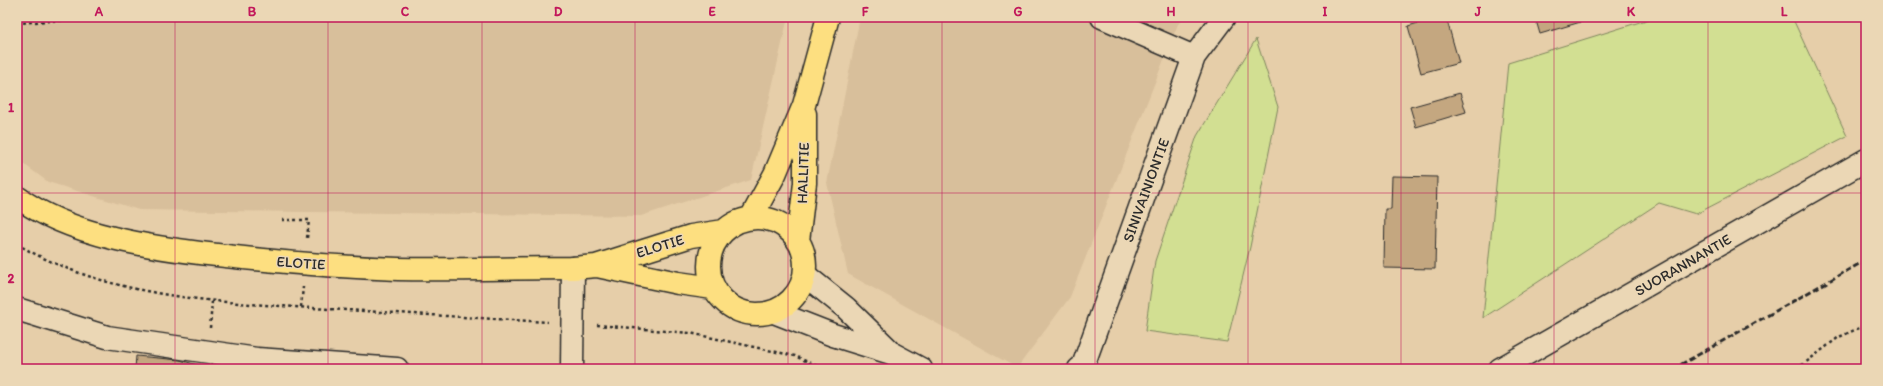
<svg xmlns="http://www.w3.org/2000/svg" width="1883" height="386" font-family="Itim,sans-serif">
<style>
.built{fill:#d8bf9b}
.green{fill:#d2df92;stroke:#7e855e}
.building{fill:#c4a780;stroke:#2b2b2b}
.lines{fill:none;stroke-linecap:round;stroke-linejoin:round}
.minor-casing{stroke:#2b2b2b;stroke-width:25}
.major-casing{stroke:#2b2b2b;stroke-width:25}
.path{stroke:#2b2b2b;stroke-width:2.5;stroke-dasharray:3 3;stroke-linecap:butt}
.minor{stroke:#ebd7b5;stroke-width:22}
.major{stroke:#fddf80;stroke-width:22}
.rail{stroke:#2b2b2b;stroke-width:3;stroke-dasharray:6 3;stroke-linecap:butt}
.grid{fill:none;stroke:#c2185b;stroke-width:1;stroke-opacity:0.55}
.labels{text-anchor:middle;stroke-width:3;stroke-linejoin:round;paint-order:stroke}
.street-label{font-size:15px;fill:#2b2b2b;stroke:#ebd7b5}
.neatline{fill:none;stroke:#c2185b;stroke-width:1.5}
.grid-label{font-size:13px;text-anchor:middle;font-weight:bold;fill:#c2185b}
</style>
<rect width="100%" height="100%" fill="#e6cea9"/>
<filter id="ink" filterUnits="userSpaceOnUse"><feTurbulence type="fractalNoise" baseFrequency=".025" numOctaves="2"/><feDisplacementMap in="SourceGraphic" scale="8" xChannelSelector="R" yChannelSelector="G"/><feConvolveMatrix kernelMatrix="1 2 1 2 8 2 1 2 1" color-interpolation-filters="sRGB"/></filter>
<g filter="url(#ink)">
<path class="built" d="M17 17H788L751 180 641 216 139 210 48 182 17 159Z
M860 17H1185L1178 24 1070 297 1017 368 848 274 827 183Z"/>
<path class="green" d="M1656 17H1792L1847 136 1696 214 1659 203 1483 318 1508 63Z
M1256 39 1278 107 1250 247 1227 342 1145 331 1155 261 1197 136Z"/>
<path class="building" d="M1439 17H1446L1459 63 1421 73 1408 26Z
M1535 17H1583L1584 21 1540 34Z
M1860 17H1866V27Z
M1460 93 1466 112 1416 127 1410 107Z
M1392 176 1437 177 1435 269 1384 268 1385 209H1391Z
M136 356 180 360 211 369H135Z"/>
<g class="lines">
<g class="minor-casing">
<path id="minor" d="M1102 17 1194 57
M805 275 846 308 889 350
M17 309 107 337 257 359 397 369
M774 312 833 335 891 353 921 369
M572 369 573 268
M1079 369 1083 366 1194 57 1224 17
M1500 369 1866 160"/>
</g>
<g class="major-casing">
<path id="major" d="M17 197C70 236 153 248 217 255 277 262 338 267 398 269 456 270 515 268 573 268L596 266 691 236 724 231
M751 218 775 174 804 105 828 17
M709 266a48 48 0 1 1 96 0a48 48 0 1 1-96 0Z
M798 241 805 183V114
M597 266 678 283 713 288"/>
</g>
<path class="path" d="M17 23 115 17
M282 220H309L307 238
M17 244C112 300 221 302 328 309 401 313 475 318 548 322
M301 307 303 287
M597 325 690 333 795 356 823 369
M210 328 212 301
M1797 369 1839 337 1866 325"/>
<use href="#minor" class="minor"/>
<use href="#major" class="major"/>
<path class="rail" d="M1673 369 1866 260"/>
</g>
</g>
<path class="grid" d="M175 17V369M328 17V369M482 17V369M635 17V369M788 17V369M942 17V369M1095 17V369M1248 17V369M1401 17V369M1554 17V369M1708 17V369M17 193H1866"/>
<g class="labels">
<g class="street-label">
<text transform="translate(803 173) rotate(-88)" y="5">HALLITIE</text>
<text transform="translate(1146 190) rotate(-70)" y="5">SINIVAINIONTIE</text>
<text transform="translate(660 246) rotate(-17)" y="5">ELOTIE</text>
<text transform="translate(301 263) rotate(4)" y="5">ELOTIE</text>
<text transform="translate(1683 265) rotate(-30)" y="5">SUORANNANTIE</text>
</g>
</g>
<rect width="1883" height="386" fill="none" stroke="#ebd7b5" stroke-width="44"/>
<rect x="22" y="22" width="1839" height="342" class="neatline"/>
<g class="grid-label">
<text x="99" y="16">A</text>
<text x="252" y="16">B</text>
<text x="405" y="16">C</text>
<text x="558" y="16">D</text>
<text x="712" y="16">E</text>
<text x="865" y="16">F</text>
<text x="1018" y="16">G</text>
<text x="1171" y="16">H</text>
<text x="1325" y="16">I</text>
<text x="1478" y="16">J</text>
<text x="1631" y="16">K</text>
<text x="1784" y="16">L</text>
<text x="11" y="112">1</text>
<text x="11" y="283">2</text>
</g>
</svg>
